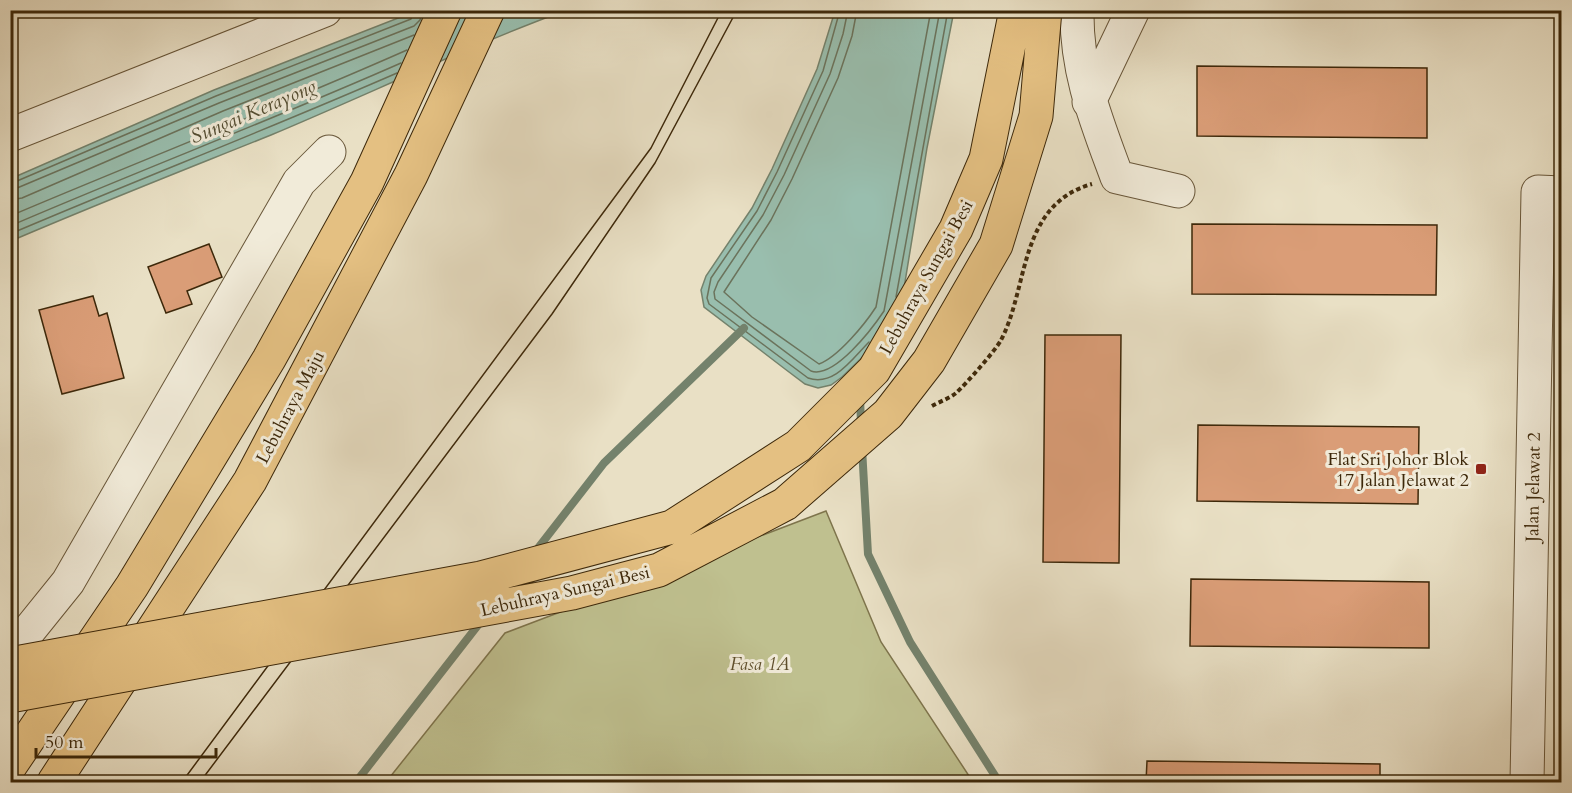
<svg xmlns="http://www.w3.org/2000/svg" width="1572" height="793" font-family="Cardo,serif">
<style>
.green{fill:#bfc08f;stroke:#7e744c;stroke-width:1.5}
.water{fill:#99beae;stroke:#74826c;stroke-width:1.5}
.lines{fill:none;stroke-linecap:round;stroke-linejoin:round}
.shore{stroke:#6b735c;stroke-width:1.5}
.stream{stroke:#74826c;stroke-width:8}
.building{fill:#da9d77;stroke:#3d280a;stroke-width:1.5}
.minor-casing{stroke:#685639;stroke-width:35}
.highway-casing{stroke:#3d280a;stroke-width:35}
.path{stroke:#3d280a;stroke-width:4;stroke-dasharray:4.5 3;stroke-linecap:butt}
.minor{stroke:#f1ebd9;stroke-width:33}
.highway{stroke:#e4c082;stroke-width:33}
.tram{stroke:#3d280a;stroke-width:1.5}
.highway-bridge-casing{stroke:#3d280a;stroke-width:35;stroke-linecap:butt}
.highway-bridge{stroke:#e4c082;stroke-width:33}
.poi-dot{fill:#8f2418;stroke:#f1ebd9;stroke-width:2}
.labels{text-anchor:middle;stroke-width:6;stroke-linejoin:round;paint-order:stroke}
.street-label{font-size:18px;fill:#3d280a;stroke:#f1ebd9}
.poi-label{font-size:18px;fill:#3d280a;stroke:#f1ebd9;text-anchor:end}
.park-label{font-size:18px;font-style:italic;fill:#5e4e2b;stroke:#f1ebd9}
.water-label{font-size:20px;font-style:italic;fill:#544e33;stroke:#f1ebd9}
</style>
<rect width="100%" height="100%" fill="#e9e0c5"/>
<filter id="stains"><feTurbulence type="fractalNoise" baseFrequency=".00333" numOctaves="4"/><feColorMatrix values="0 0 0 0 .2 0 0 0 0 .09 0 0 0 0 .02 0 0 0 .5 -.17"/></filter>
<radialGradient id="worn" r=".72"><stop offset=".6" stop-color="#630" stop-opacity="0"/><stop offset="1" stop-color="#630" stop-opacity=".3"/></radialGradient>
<path class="green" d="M826 511 881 642 973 782H386L505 633Z"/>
<path class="water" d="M416 11H564C464 48 369 94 271 135 184 170 97 204 11 241L10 179 214 90Z
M835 11H954L927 148 904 288 882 338 842 377 831 385 818 388 805 384 785 369 704 307 701 290 706 276 752 208 772 169 817 69Z"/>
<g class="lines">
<path class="shore" d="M840 10 823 71 777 172 757 211 711 278 707 298 709 304 808 378C834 387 852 359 869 342
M848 10 843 34 830 74 784 175 763 215 718 282 714 292 715 299 811 371C834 379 872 329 884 311L940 10
M857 10 852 36 838 78 792 179 771 220 724 292 752 317 819 364C838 357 865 324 876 307L931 10
M10 184 216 96 411 19 415 10
M10 191 219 103 414 26 420 20 423 10
M10 200 22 198 223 111 414 35
M10 216C142 160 276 108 407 50
M10 226C140 170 272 120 401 63
M10 234C139 179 269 129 397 73
M896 297 948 10"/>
<path class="stream" d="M860 397 861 424
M862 448 868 554 910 642 999 782
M535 552 604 463 744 328
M356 782 482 620"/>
</g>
<path class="building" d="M1197 66 1427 68V138L1197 136Z
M1192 224 1437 225 1436 295 1192 294Z
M209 244 222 277 187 291 192 304 166 313 148 267Z
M93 296 99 316 107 313 124 378 62 394 39 310Z
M1045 335H1121L1119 563 1043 562Z
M1198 425 1419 427 1418 504 1197 501Z
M1191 579 1429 582V648L1190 646Z
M1147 761 1380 764V782H1146Z"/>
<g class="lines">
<g class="minor-casing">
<path id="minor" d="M1077 10C1076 72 1096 120 1117 177L1178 191
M1089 102 1133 10
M10 135 325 10
M10 654 68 582 299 182 329 152
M1527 782 1538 192 1562 193"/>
</g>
<g class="highway-casing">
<path id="highway" d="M10 766 132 586 269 359 367 182 445 10
M54 782 250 481 411 175 488 10"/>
</g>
<path class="path" d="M932 406C939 402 950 398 956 393 965 385 996 350 1001 340 1029 287 1018 205 1092 184"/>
<use href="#minor" class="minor"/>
<use href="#highway" class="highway"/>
<path class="tram" d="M182 782 651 148 722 10
M200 782 552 314 655 163 737 10"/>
<g class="highway-bridge-casing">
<path id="highway-bridge" d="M10 664 481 578 672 527 798 446 874 370 956 229 986 159 1016 10
M10 696 572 593 659 570 785 504 888 414 929 361 996 245 1036 116 1045 10"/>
</g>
<use href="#highway-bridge" class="highway-bridge"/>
</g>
<rect class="poi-dot" x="1475" y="463" width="12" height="12" rx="3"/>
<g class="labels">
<g class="street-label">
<text transform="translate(926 277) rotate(-61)" y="6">Lebuhraya Sungai Besi</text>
<text transform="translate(290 407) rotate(-62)" y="6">Lebuhraya Maju</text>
<text transform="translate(1533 487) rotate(-89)" y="6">Jalan Jelawat 2</text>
<text transform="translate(565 591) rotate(-13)" y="6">Lebuhraya Sungai Besi</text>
</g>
<g class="poi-label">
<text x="1469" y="465">Flat Sri Johor Blok<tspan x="1469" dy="21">17 Jalan Jelawat 2</tspan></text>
</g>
<g class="park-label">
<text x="760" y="670">Fasa 1A</text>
</g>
<g class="water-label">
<text transform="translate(253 111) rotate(-23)" y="7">Sungai Kerayong</text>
</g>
</g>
<rect width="1572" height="793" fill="none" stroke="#e9e0c5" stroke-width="36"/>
<rect x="12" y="12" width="1548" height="769" fill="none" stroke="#3d280a" stroke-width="3"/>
<rect x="18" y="18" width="1536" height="757" fill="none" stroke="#3d280a" stroke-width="1.5"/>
<path d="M36 748v9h180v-9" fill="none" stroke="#3d280a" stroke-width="3"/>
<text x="45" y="748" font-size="18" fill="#3d280a" stroke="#f1ebd9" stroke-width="4.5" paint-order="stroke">50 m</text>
<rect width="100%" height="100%" filter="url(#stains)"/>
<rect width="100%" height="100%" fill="url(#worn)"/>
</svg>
